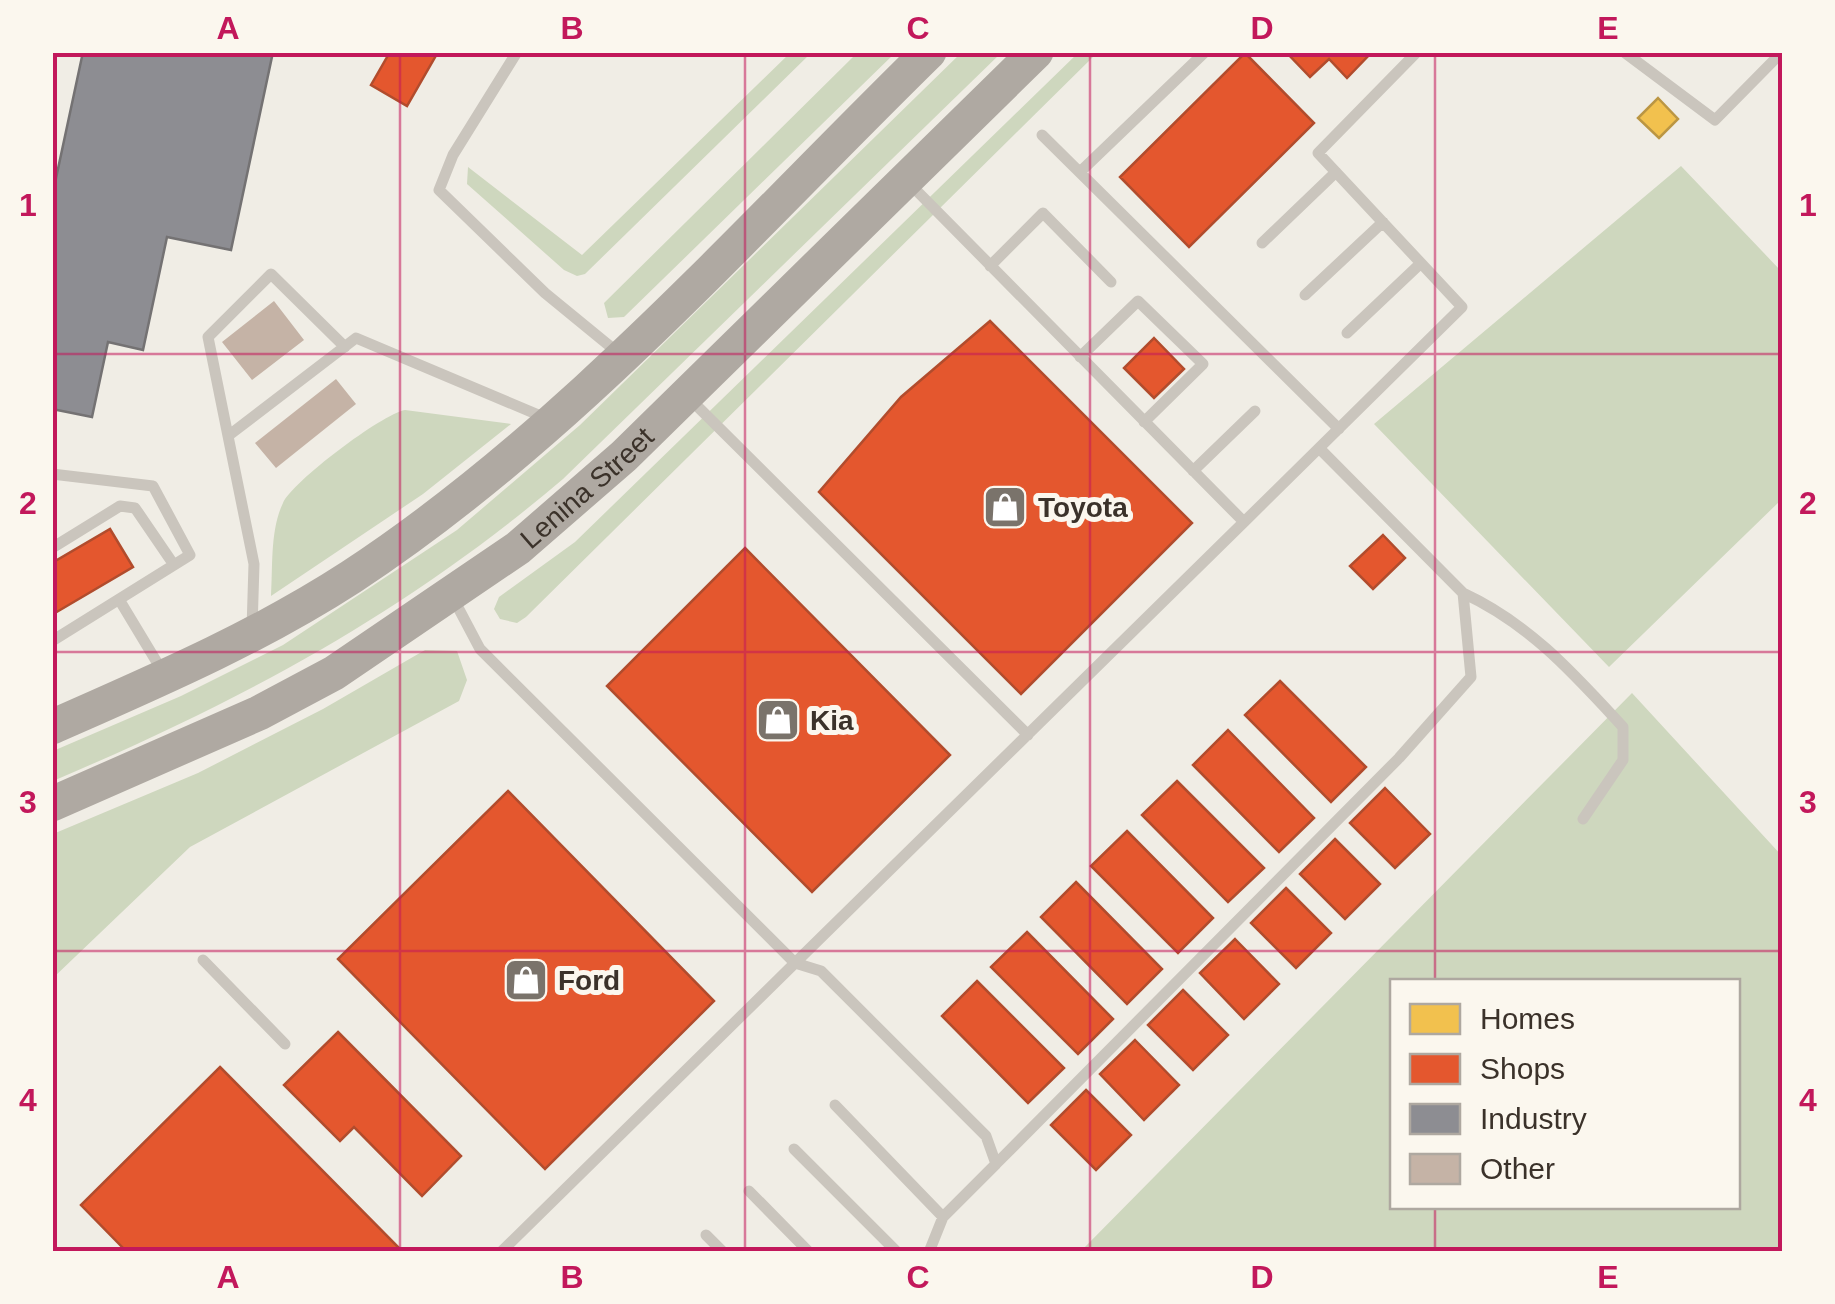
<svg xmlns="http://www.w3.org/2000/svg" width="1835" height="1304" font-family="Arial,sans-serif">
<style>
.green{fill:#ced7be;fill-rule:evenodd}
.homes{fill:#f2c14e;stroke:#bb9643;stroke-width:2.5}
.shops{fill:#e4572e;stroke:#b14c2d;stroke-width:2.5}
.industry{fill:#8d8d92;stroke:#747273;stroke-width:2.5}
.building{fill:#c5b3a6}
.lines{fill:none;stroke-linecap:round;stroke-linejoin:round}
.service{stroke:#cac5bd;stroke-width:11}
.primary{stroke:#afa9a2;stroke-width:35}
.grid{fill:none;stroke:#c2185b;stroke-width:2.5;stroke-opacity:0.55}
.labels{text-anchor:middle;stroke-width:10;stroke-linejoin:round;paint-order:stroke}
.street-label{font-size:28px;fill:#3b322a;stroke:#fbf7ee}
.poi-label{font-size:28px;font-weight:bold;fill:#3b322a;stroke:#fbf7ee;text-anchor:start}
.neatline{fill:none;stroke:#c2185b;stroke-width:4}
.grid-label{font-size:32px;text-anchor:middle;font-weight:bold;fill:#c2185b}
</style>
<rect width="100%" height="100%" fill="#f0ede5"/>
<path class="green" d="M962 52 1001 53 563 479C404 614 243 700 53 781V751L181 696 283 645 457 530 580 425Z
M790 53H811L585 274 577 276 564 270 467 184 468 167 582 255Z
M850 53H895L624 317 608 318 604 303 853 57Z
M1078 53H1097L526 617 517 623 500 619 494 609 499 597 575 542Z
M1681 166 1782 272V499L1609 667 1374 424Z
M405 410 511 424 423 494 271 596C273 566 270 530 283 503 292 482 382 414 405 410Z
M425 650 457 651 467 680 459 701 190 847 53 978V834L198 773 323 709Z
M1632 693 1782 856V1251L1080 1252ZM1392 982H1738V1206H1392Z"/>
<path class="homes" d="M1658 98 1678 119 1659 138 1638 118Z"/>
<path class="shops" d="M390 52H438L407 106 371 85Z
M1286 52H1372L1347 78 1329 59 1310 77Z
M1245 53 1314 123 1189 247 1120 177Z
M990 321 1192 523 1021 694 819 492 901 397Z
M1154 338 1184 369 1154 398 1124 368Z
M110 529 133 567 55 613 52 563Z
M1383 535 1405 558 1373 589 1350 566Z
M745 548 950 755 812 892 607 686Z
M1280 681 1366 767 1331 802 1245 715Z
M1228 730 1314 818 1279 852 1193 765Z
M1177 781 1264 868 1228 902 1142 815Z
M1385 788 1430 834 1395 868 1350 823Z
M508 791 714 1001 545 1169 338 959Z
M1127 831 1213 918 1178 953 1091 866Z
M1335 839 1380 884 1345 919 1300 874Z
M1076 882 1162 969 1127 1004 1041 917Z
M1286 888 1331 933 1296 968 1251 923Z
M1027 932 1113 1019 1078 1054 991 967Z
M1235 939 1279 984 1244 1019 1200 973Z
M977 981 1064 1068 1028 1103 942 1016Z
M1183 990 1228 1035 1193 1070 1148 1025Z
M338 1032 461 1156 422 1196 354 1127 340 1141 284 1085Z
M1135 1040 1179 1085 1144 1120 1100 1074Z
M220 1067 403 1252H127L81 1205Z
M1086 1090 1131 1135 1096 1170 1051 1125Z"/>
<path class="industry" d="M83 52H273L231 250 167 237 143 350 108 342 92 417 52 409V197Z"/>
<path class="building" d="M274 301 304 340 252 380 222 342Z
M336 379 356 404 276 468 255 443Z"/>
<g class="lines">
<path class="service" d="M517 52 453 155 439 190 545 293 617 352
M1624 52 1715 120 1782 52
M1042 135 1339 429
M1080 172 1205 52
M909 183 1244 522 795 963 821 971 986 1136 996 1164 1399 758 1471 677 1463 593 1320 449
M1262 243 1336 172
M990 266 1043 213 1111 282
M1305 295 1383 222
M1347 333 1421 263
M1080 357 1138 301 1203 364 1144 422
M689 398 1028 735
M228 436 208 337 271 274 345 347
M1193 471 1255 411
M52 474 153 486 190 555 52 641
M1244 522 1462 307 1318 153 1417 52
M52 548 120 506 135 508 174 565
M1463 593C1530 624 1574 674 1623 727V760L1583 819
M452 596 480 649 795 963 501 1252
M120 601 164 674
M252 629 254 564 228 436 356 338 548 419
M203 960 285 1044
M835 1105 943 1217
M794 1149 897 1252
M749 1191 809 1252
M706 1235 723 1252
M929 1252 943 1217 996 1164"/>
<g class="primary">
<path d="M52 727C154 682 257 638 351 577 566 436 745 232 929 52"/>
<path id="s1" d="M52 804 259 713 334 673 518 548 624 456 1036 52"/>
</g>
</g>
<path class="grid" d="M400 52V1252M745 52V1252M1090 52V1252M1435 52V982M52 354H1782M52 652H1782M52 951H1782M1435 1206V1252"/>
<defs>
<g id="shop-square" transform="scale(2.25)"><rect x="-9" y="-9" width="18" height="18" rx="4" fill="#7a736b" stroke="#fbf7ee"/><path d="M-5-2.5h2.3a2.7 3.5 0 0 1 5.4 0H5L5.5 6h-11ZM-1.5-2.5h3a1.5 2.3 0 0 0-3 0Z" fill="#fff"/></g>
</defs>
<g fill-rule="evenodd">
<use href="#shop-square" x="1005" y="507"/>
<use href="#shop-square" x="778" y="720"/>
<use href="#shop-square" x="526" y="980"/>
</g>
<g class="labels">
<g class="street-label">
<text dy="10" stroke="none"><textPath href="#s1" startOffset="625">Lenina Street</textPath></text>
</g>
<g class="poi-label">
<text x="1038" y="517">Toyota</text>
<text x="810" y="730">Kia</text>
<text x="558" y="990">Ford</text>
</g>
</g>
<rect width="1835" height="1304" fill="none" stroke="#fbf7ee" stroke-width="110"/>
<rect x="1390" y="979" width="350" height="230" fill="#fbf7ee" stroke="#aea8a0" stroke-width="2.5"/>
<rect x="1410" y="1004" width="50" height="30" fill="#f2c14e" stroke="#aea8a0" stroke-width="2.5"/>
<text x="1480" y="1029" font-size="30" fill="#3b322a">Homes</text>
<rect x="1410" y="1054" width="50" height="30" fill="#e4572e" stroke="#aea8a0" stroke-width="2.5"/>
<text x="1480" y="1079" font-size="30" fill="#3b322a">Shops</text>
<rect x="1410" y="1104" width="50" height="30" fill="#8d8d92" stroke="#aea8a0" stroke-width="2.5"/>
<text x="1480" y="1129" font-size="30" fill="#3b322a">Industry</text>
<rect x="1410" y="1154" width="50" height="30" fill="#c5b3a6" stroke="#aea8a0" stroke-width="2.5"/>
<text x="1480" y="1179" font-size="30" fill="#3b322a">Other</text>
<rect x="55" y="55" width="1725" height="1194" class="neatline"/>
<g class="grid-label">
<text x="228" y="39">A</text>
<text x="572" y="39">B</text>
<text x="918" y="39">C</text>
<text x="1262" y="39">D</text>
<text x="1608" y="39">E</text>
<text x="28" y="216">1</text>
<text x="1808" y="216">1</text>
<text x="28" y="514">2</text>
<text x="1808" y="514">2</text>
<text x="28" y="813">3</text>
<text x="1808" y="813">3</text>
<text x="28" y="1111">4</text>
<text x="1808" y="1111">4</text>
<text x="228" y="1288">A</text>
<text x="572" y="1288">B</text>
<text x="918" y="1288">C</text>
<text x="1262" y="1288">D</text>
<text x="1608" y="1288">E</text>
</g>
</svg>
